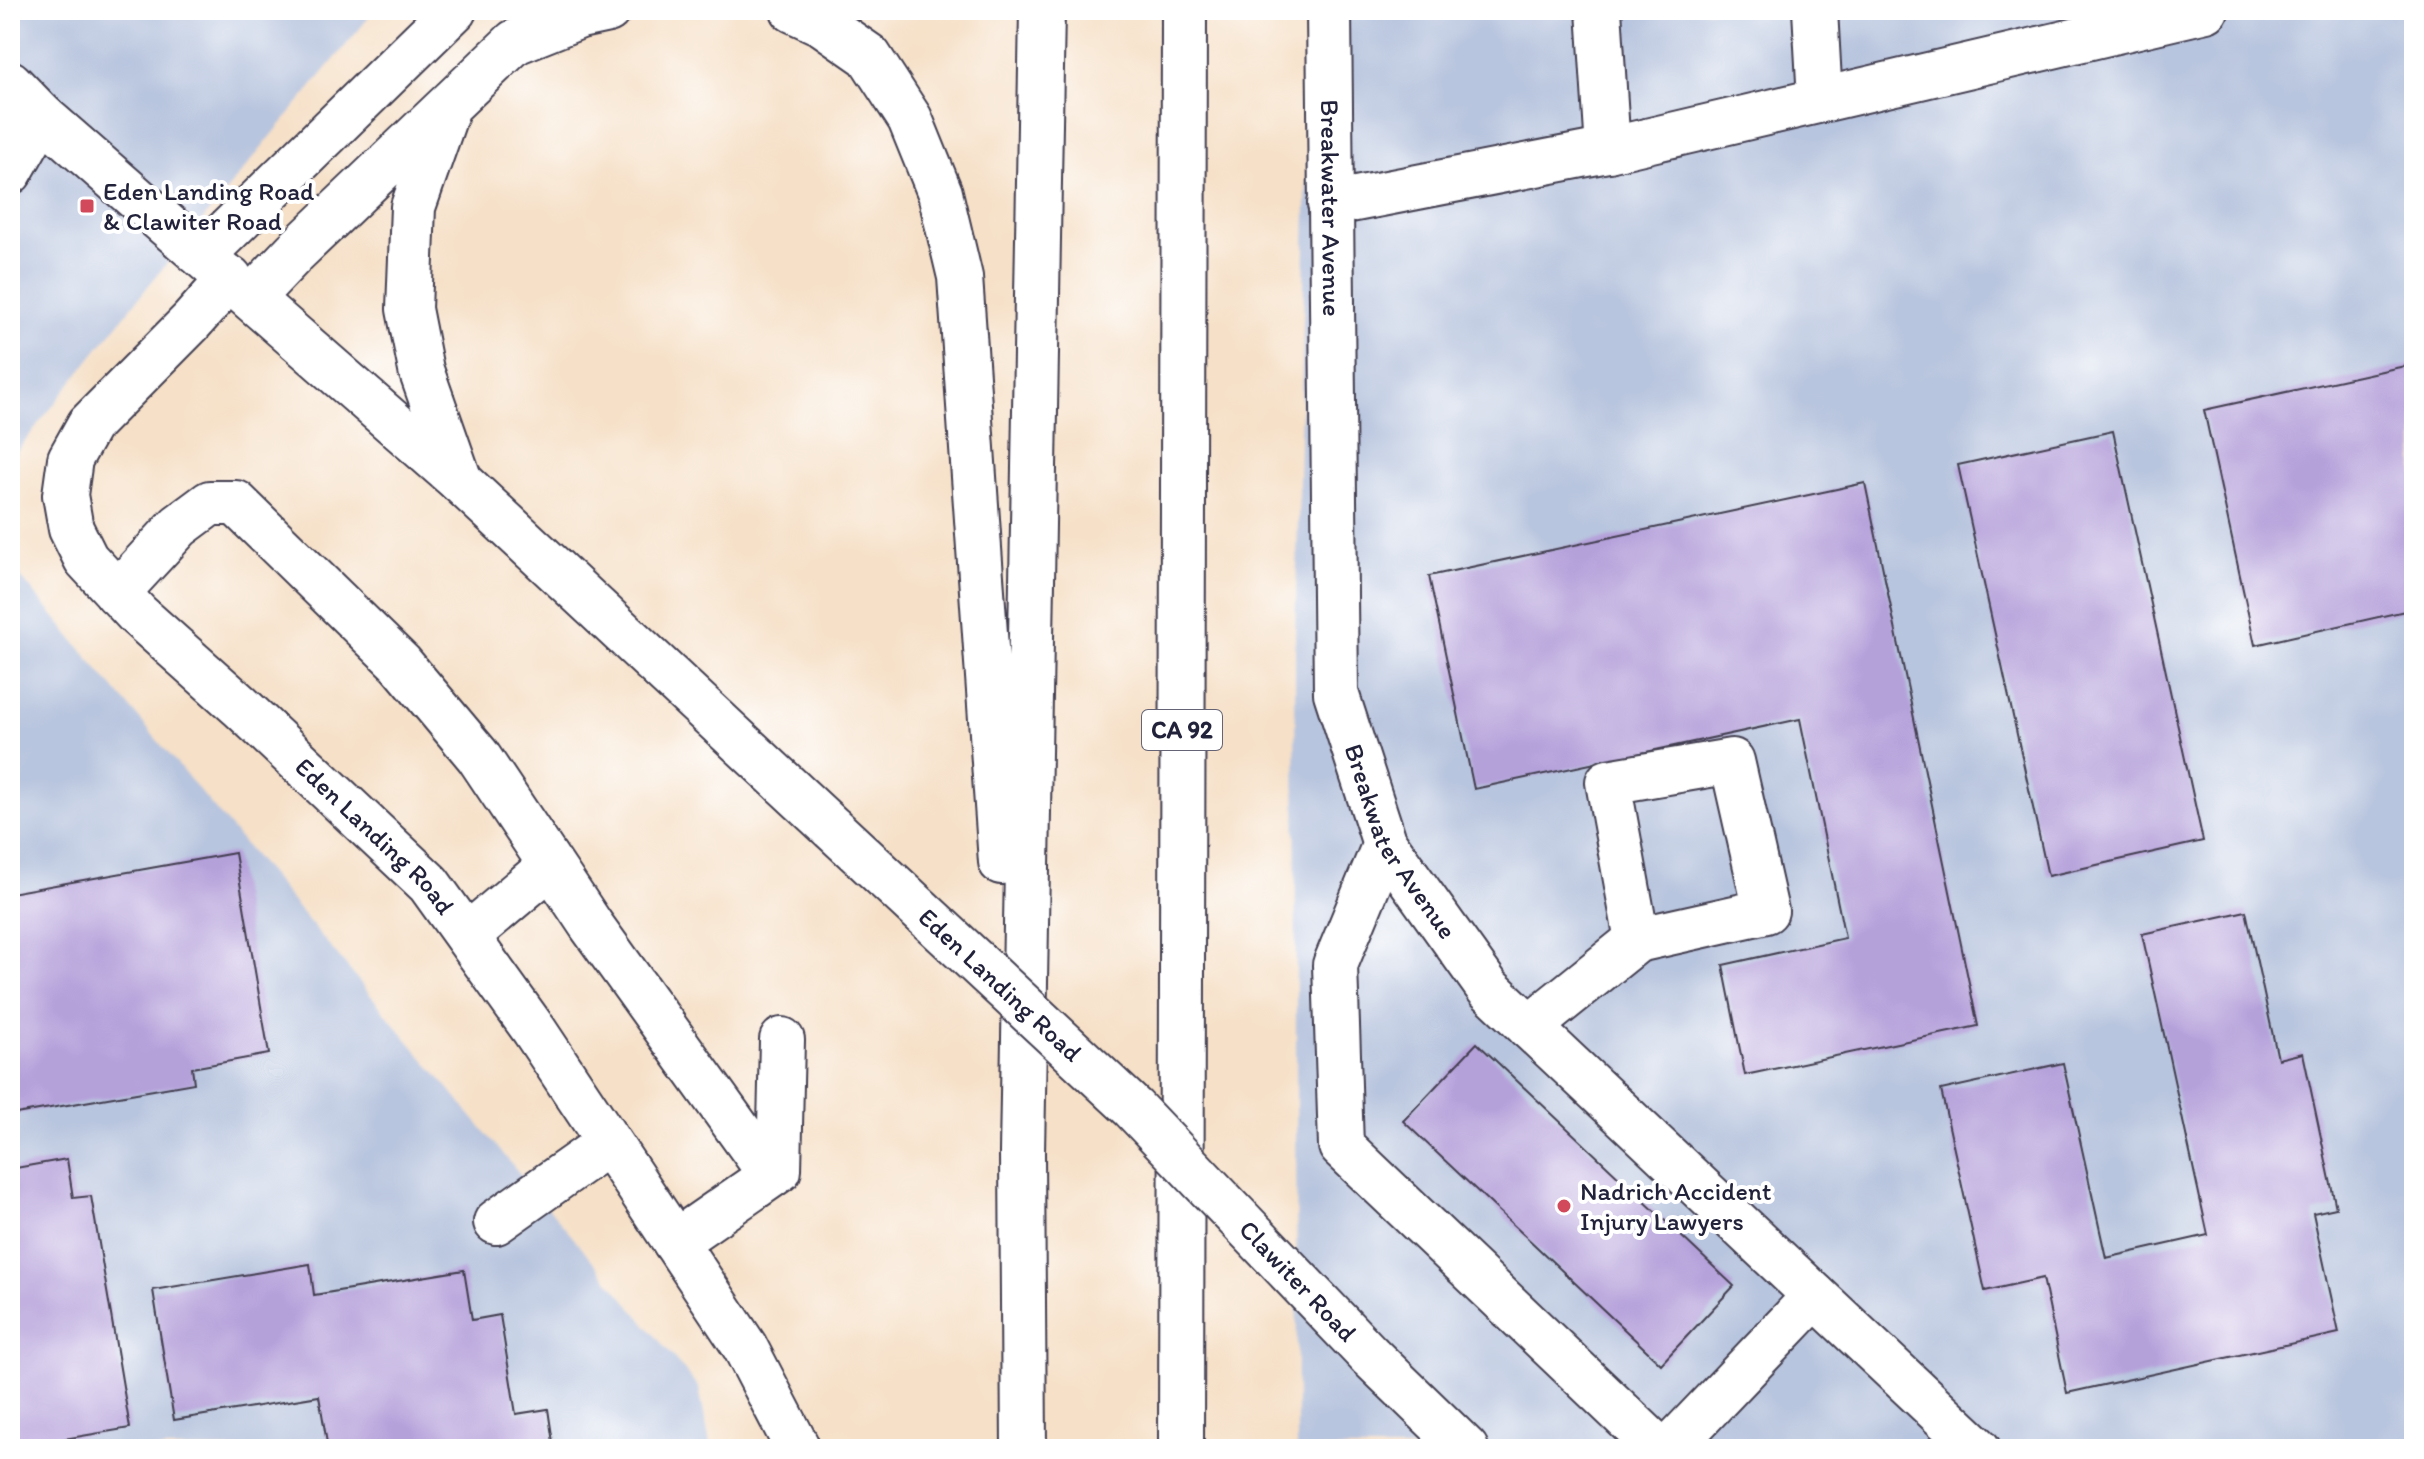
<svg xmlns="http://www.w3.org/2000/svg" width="2424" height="1459" font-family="Itim,sans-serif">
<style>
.industrial{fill:#b8c5de}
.building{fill:#b5a1da}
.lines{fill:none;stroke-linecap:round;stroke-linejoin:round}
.minor-casing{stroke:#423e50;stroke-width:48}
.highway-casing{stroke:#423e50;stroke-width:48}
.minor{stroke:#fff;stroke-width:44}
.highway{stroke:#fff;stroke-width:44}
.minor-bridge-casing{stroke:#423e50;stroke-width:48;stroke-linecap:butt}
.minor-bridge{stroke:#fff;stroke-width:44}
.poi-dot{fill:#d1495b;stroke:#fff;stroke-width:3}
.labels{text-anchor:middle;stroke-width:8;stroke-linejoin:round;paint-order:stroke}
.shield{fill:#fff;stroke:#646476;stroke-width:2}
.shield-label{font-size:24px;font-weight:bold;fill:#22223b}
.poi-label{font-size:26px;fill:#22223b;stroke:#fff;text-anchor:start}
.street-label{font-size:26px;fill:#22223b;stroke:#fff}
</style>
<rect width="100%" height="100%" fill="#fff"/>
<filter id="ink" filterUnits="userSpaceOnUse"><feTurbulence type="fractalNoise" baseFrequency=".0125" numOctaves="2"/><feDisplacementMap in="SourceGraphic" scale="16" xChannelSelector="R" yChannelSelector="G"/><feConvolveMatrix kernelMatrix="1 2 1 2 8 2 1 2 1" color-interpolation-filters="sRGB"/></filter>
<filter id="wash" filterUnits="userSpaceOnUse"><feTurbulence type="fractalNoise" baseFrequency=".006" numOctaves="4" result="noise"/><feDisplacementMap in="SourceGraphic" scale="32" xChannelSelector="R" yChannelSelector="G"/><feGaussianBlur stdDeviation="1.8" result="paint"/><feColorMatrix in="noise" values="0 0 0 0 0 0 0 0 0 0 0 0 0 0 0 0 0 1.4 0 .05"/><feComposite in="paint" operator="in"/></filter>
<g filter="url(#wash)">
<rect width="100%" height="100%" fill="#f6e0c7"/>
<path class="industrial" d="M10 10H375L149 285 10 460Z
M1311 10H2414V1449H1297L1295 639Z
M10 564 699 1388 711 1449H10Z"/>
<g id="blocks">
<path class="building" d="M2414 364V609L2255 645 2204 410Z
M2113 431 2203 841 2048 876 1958 465Z
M1865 483 1978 1026 1745 1075 1723 965 1845 938 1800 719 1474 789 1429 576Z
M235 853 269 1054 192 1068 194 1083 10 1115V893Z
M2246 911 2278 1059 2303 1053 2336 1208 2313 1213 2339 1333 2067 1393 2043 1278 1985 1291 1941 1090 2063 1063 2106 1258 2208 1235 2142 934Z
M1477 1043 1734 1286 1661 1364 1403 1121Z
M67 1159 73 1198 91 1196 130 1428 10 1448V1169Z
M310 1264 314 1295 464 1270 472 1320 500 1315 516 1414 548 1409 554 1449H328L319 1396 174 1420 153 1290Z"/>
</g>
</g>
<g filter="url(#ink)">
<use href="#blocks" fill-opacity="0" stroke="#423e50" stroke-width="2"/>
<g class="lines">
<g class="minor-casing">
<g id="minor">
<path id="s1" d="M1329 10 1336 693 1385 844 1488 988 1978 1449"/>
<path d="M1599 10 1608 150"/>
<path d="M1815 10 1820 100"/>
<path d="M10 83 42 116 460 481 832 828"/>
<path d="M10 172 42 116"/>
<path d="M1330 204 1608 150 2206 10"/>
<path id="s2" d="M230 278 191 322 89 425 70 459 65 495 71 529 86 559 138 615 240 706 429 884 534 1030 745 1347 798 1449"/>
<path d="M117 593 179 526 210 503H236L401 664 478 756 591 925 771 1175"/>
<path d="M1385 844 1335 965 1341 1146 1659 1449"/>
<path d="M467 936 550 866"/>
<path d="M1529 1027 1637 940 1766 911 1732 761 1608 782 1637 940"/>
<path d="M496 1222 608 1143"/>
<path d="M675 1242 779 1170 782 1040"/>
<path d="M1370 1356 1466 1449"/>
<path d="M1669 1449 1815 1296"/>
</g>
</g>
<g class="highway-casing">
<path id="highway" d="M793 10 823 24 869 56 910 119 940 193 960 277 1001 862
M446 113 413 207 409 309 421 370 460 481
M203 255 454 10
M252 297 295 252 515 42 580 16 608 10
M1024 1449 1022 1153 1042 10
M1181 1449 1184 10"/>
</g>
<use href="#minor" class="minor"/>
<use href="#highway" class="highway"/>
<g class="minor-bridge-casing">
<g id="minor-bridge">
<path id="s3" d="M832 828 1133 1108 1370 1356"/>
</g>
</g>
<use href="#minor-bridge" class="minor-bridge"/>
</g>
</g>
<g class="poi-dot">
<rect x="79" y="198" width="16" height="16" rx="4"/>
<circle cx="1564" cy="1206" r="8"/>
</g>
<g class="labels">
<rect class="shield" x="1142" y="710" width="80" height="40" rx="6"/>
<g class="shield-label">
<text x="1182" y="738">CA 92</text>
</g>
<g class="poi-label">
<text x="103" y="200">Eden Landing Road<tspan x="103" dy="30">&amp; Clawiter Road</tspan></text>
<text x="1580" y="1200">Nadrich Accident<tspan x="1580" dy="30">Injury Lawyers</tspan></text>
</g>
<g class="street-label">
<text dy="9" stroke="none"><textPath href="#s1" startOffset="198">Breakwater Avenue</textPath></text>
<text dy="9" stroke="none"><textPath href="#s2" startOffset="748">Eden Landing Road</textPath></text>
<text dy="9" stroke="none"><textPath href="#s1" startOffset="846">Breakwater Avenue</textPath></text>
<text dy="9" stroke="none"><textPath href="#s3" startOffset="230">Eden Landing Road</textPath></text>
<text dy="9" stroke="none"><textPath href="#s3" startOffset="650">Clawiter Road</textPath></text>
</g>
</g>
<rect width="2424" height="1459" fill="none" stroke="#fff" stroke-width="40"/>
</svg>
